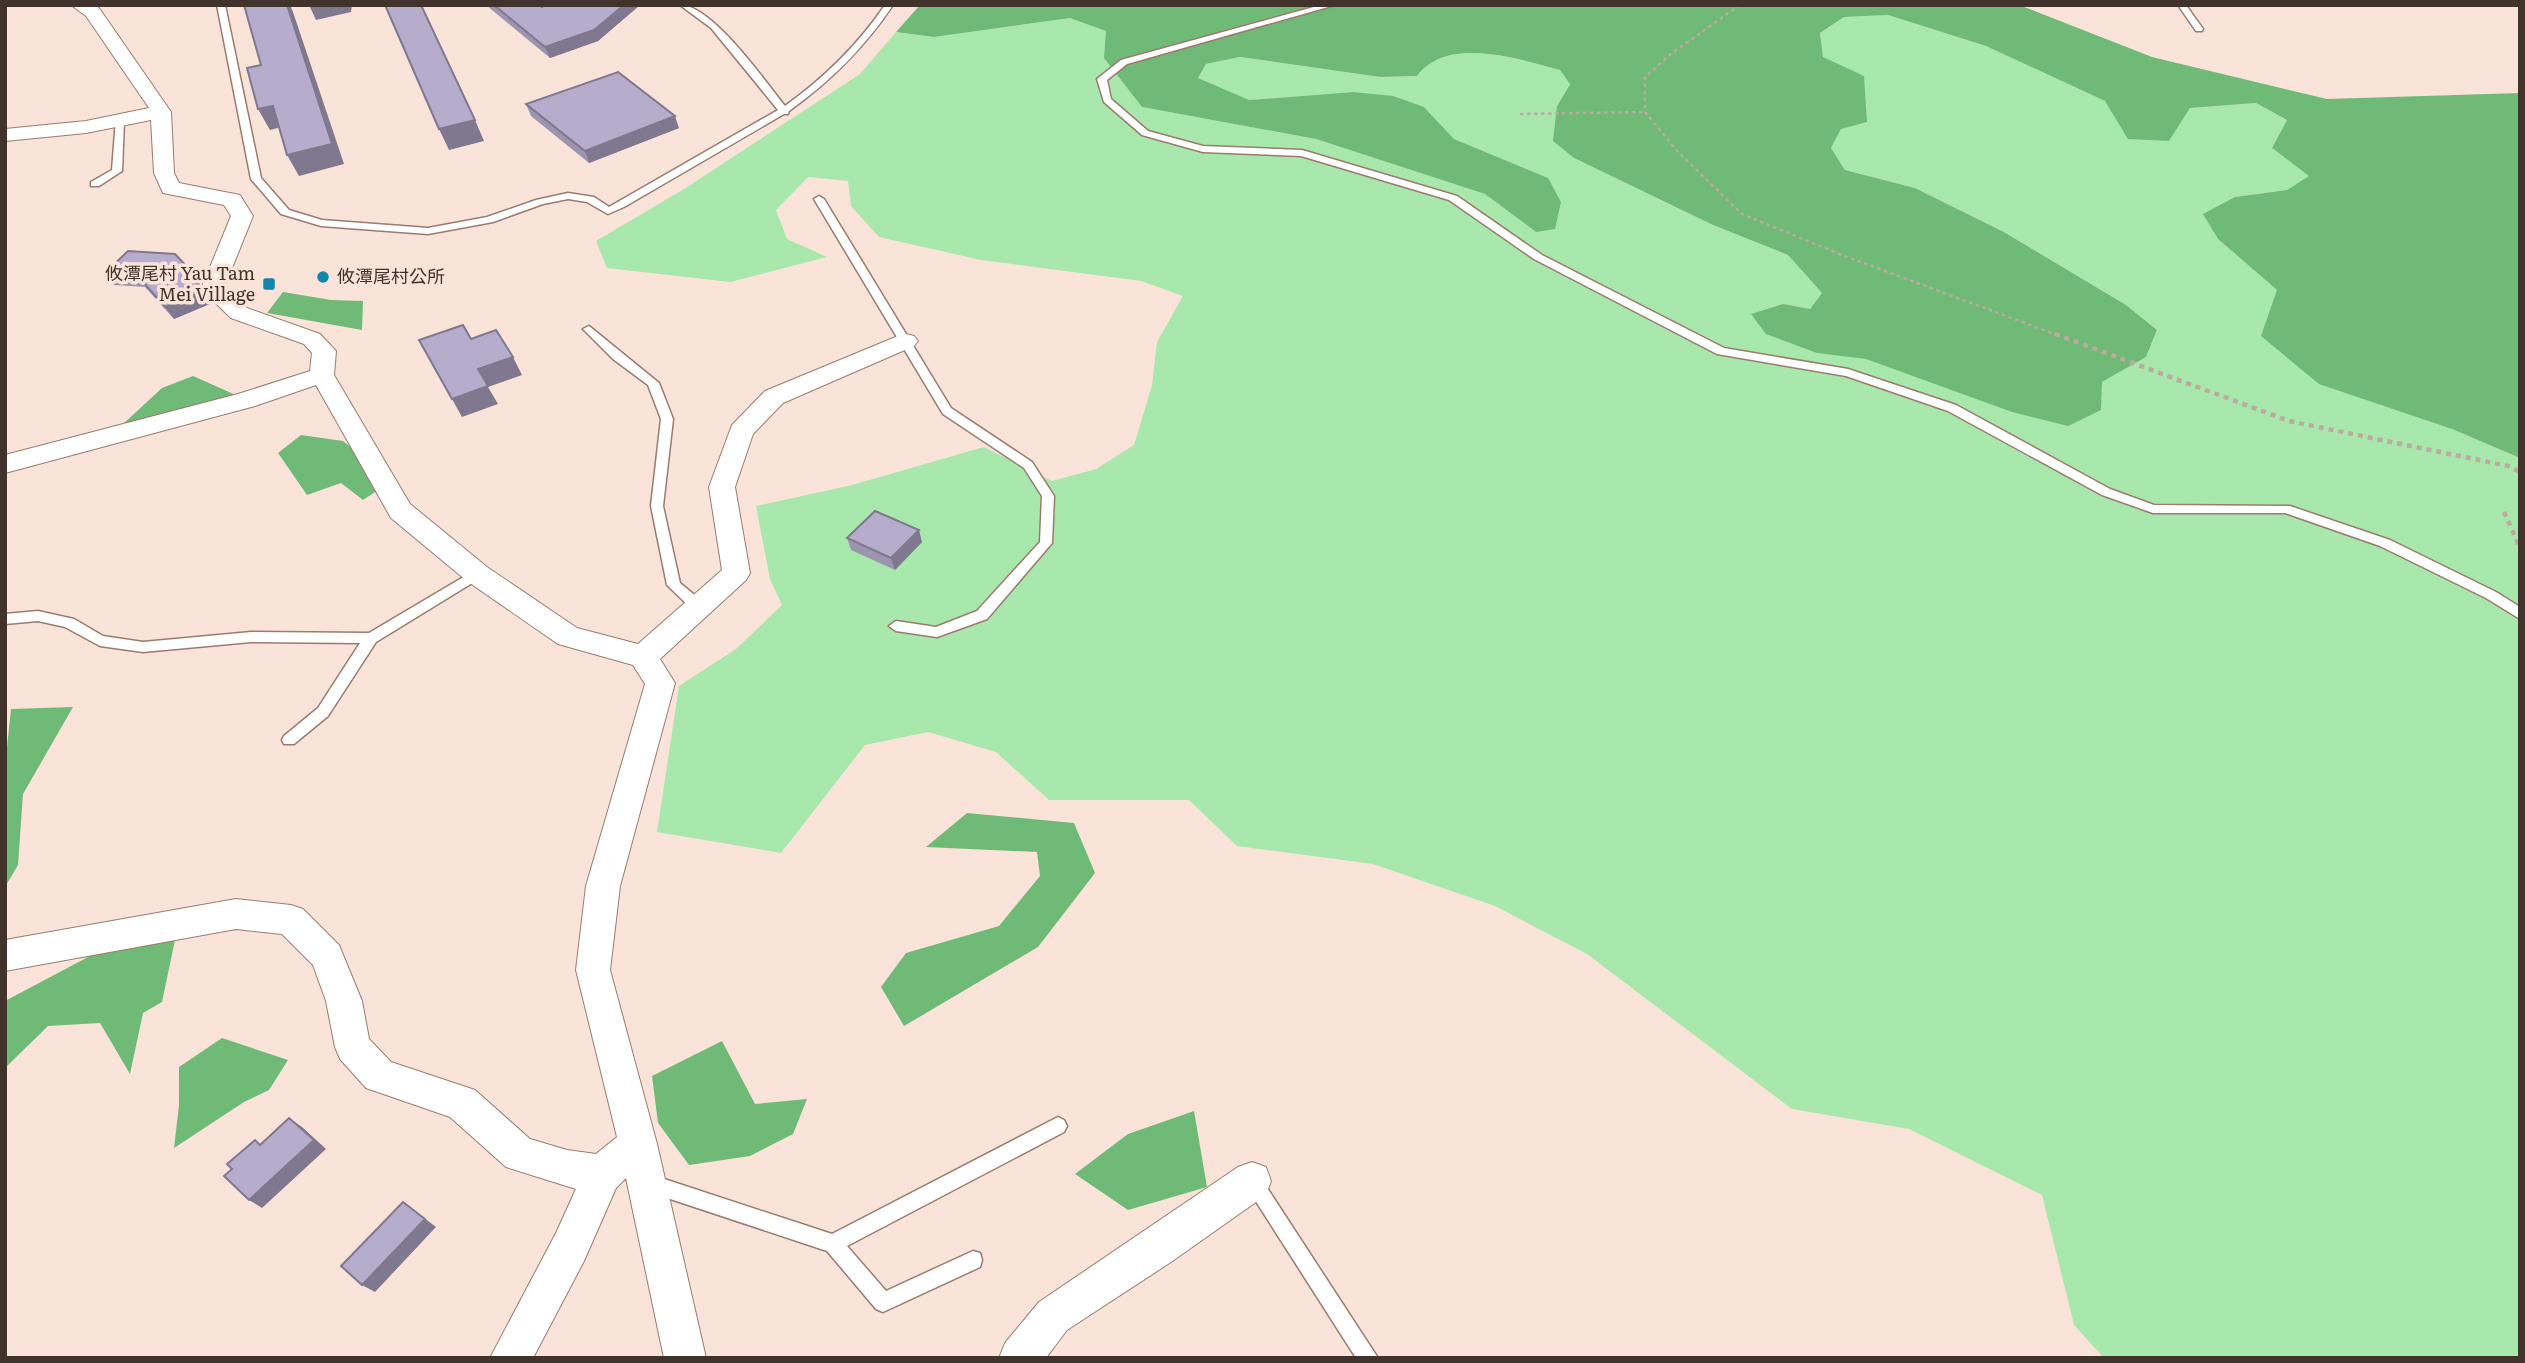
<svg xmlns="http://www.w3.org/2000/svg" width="2525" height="1363" font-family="Literata,'Noto Sans TC',serif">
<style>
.green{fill:#a8e8ad}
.forest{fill:#6fba77}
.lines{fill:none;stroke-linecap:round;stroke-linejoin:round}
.service-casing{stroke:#9b7b6d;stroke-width:3}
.minor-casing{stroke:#9b7b6d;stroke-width:2}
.path-far1{stroke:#beaaa1;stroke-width:2.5;stroke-dasharray:3.5 3.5;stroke-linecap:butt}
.path{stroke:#beaaa1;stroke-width:4.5;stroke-dasharray:5 5;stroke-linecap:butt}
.service{fill:#fff;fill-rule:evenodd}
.minor{fill:#fff;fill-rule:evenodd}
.wall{fill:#9d94af}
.shaded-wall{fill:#7f788f}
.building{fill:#b6accc;stroke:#7f788f;stroke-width:2}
.poi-dot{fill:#1386ab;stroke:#fae4da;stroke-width:2.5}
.labels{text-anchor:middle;stroke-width:7;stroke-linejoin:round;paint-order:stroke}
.far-poi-label{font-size:18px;fill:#41332c;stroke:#fae4da;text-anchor:end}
</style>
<rect width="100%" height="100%" fill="#fae4da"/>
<path class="green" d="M1888 15 1986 46 2105 101 2169 141 2190 108 2256 103 2287 120 2272 148 2310 176 2287 190 2235 197 2218 239 2277 290 2452 429 2520 458V1358H2104L2074 1325 2042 1195 1909 1129 1792 1109 1587 954 1495 906 1373 864 1237 846 1189 800H1049L996 752 928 732 865 745 781 853 657 832 679 686 736 649 782 605 770 579 756 506 852 485 984 447 1052 481 1096 469 1134 445 1152 385 1157 342 1183 296 1141 281 981 260 879 237 851 206 848 181 808 177 776 210 787 239 827 257 730 282 607 268 596 241 684 189 860 74 896 32 934 37 1070 18 1106 30 1142 107 1316 139 1485 194 1536 232 1548 178 1454 139 1424 107 1353 92 1249 100 1198 79 1206 64 1240 57 1380 77 1417 76C1447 35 1519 59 1560 70L1570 83 1557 106 1574 158 1713 225 1788 255 1822 293 1810 309 1783 305 1817 353 2102 382 2146 357 2157 330 2126 305 2004 232 1915 188 1845 170 1831 148 1841 129 1823 57 1820 33 1844 17Z"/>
<path class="forest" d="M920 5H2019L2152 57 2327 99 2520 93V458L2452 429 2319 384 2261 336 2277 290 2218 239 2203 214 2235 197 2287 190 2309 176 2272 148 2287 120 2256 103 2190 108 2169 141 2128 139 2105 101 1986 46 1888 15 1844 17 1820 33 1823 57 1864 76 1867 122 1841 129 1831 148 1845 170 1915 188 2004 232 2126 305 2157 330 2146 357 2102 382 2101 410 2068 426 2012 412 1866 359 1817 353 1766 334 1751 314 1783 304 1810 309 1822 293 1788 255 1713 225 1574 158 1553 141 1557 106 1570 84 1560 70C1519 59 1447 35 1417 76L1380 77 1240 57 1206 64 1198 78 1249 100 1353 92 1393 96 1424 107 1454 139 1548 178 1561 202 1555 229 1536 232 1485 194 1316 139 1142 107 1104 58 1106 31 1070 18 934 37 896 32Z
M283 292 331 300 363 301 362 330 267 313Z
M193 376 238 396 220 412 123 424 162 388Z
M301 435 343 441 393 480 363 500 341 483 307 495 278 453Z
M73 707 23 794 18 865 5 887V766L11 709Z
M967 813 1074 823 1095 873 1038 947 904 1026 881 987 906 953 999 926 1040 876 1037 852 926 847Z
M175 940 162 1002 143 1013 130 1074 100 1023 48 1026 5 1068V1001L90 956Z
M222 1038 288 1060 269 1090 244 1102 174 1148 179 1105V1067Z
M722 1041 755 1104 807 1099 793 1134 750 1156 689 1165 658 1123 652 1076Z
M1194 1111 1207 1187 1128 1210 1075 1174 1128 1134Z"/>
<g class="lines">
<g class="service-casing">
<path id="service" d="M217 5H225L261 178 289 210 322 220 428 228 487 217 536 200 568 193 594 197 609 207 778 110 711 28 680 5C712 5 764 80 785 106 825 77 857 46 885 5H893C864 48 831 81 789 111L788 114H784L624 207 608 214 587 202 568 199 543 204 493 222 428 234 321 226 281 214 251 179Z
M1321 5H1335L1127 64 1107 80 1111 99 1148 131 1203 146 1302 150 1457 196 1542 255 1724 348 1848 369 1956 405 2110 489 2154 505 2290 506 2390 540 2496 592 2520 607V619L2486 598 2380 546 2285 513H2153L2102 495 1948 411 1846 376 1717 354 1534 259 1449 200 1301 156 1203 152 1142 135 1104 102 1097 79 1121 60Z
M2178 5H2186L2203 29 2202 31H2196Z
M116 119 124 121 122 171 99 186H91V182L112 170Z
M819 196 824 199 951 408 1032 462 1054 496 1052 543 987 619 937 637 896 631 889 626 896 621 936 627 977 611 1040 542 1042 496 1024 468 943 414 814 199Z
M589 326 659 383 673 419 663 506 680 583 704 603 706 607 704 611H694L667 585 651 506 661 419 648 385 613 359 583 329Z
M477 569 484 574 482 577 376 642 328 716 294 744H284L282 740 284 736 318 708 360 643 251 642 143 652 100 646 65 627 38 621 5 624V614L38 611 74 619 103 636 143 642 251 632 369 633Z
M1058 1117 1064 1120 1067 1126 1064 1132 847 1246 886 1291 973 1251 980 1253 982 1260 980 1267 883 1312 876 1309 827 1251 652 1193 646 1190 643 1184 646 1178 652 1175 832 1234Z
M1254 1174 1260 1177 1378 1358H1356L1248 1189 1245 1183 1248 1177Z"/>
</g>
<g class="minor-casing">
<path id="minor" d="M71 5H94L99 8 171 112 174 173 179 183 240 195 253 216 224 288 247 308 320 334 336 351 334 375 410 504 487 567 577 628 638 644 722 570 709 487 732 425 765 391 898 336 906 334 914 336 918 341 914 346 783 403 753 434 735 487 750 573 746 580 660 659 675 683 620 886 610 970 657 1144 706 1358H664L626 1178 616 1188 584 1261 533 1358H490L556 1233 576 1189 506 1167 450 1117 366 1088 340 1059 335 1047 326 1001 313 965 282 934 236 929 5 971V940L236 899 291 905 303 909 339 945 362 1001 369 1039 391 1062 475 1090 530 1139 567 1150 596 1154 617 1137 576 970 586 886 645 684 633 665 558 644 467 581 391 518 316 385 255 406 5 473V455L238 394 310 371 312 353 304 344 231 318 201 289 231 216 224 205 163 193 154 173 151 120 86 133 5 141V129L86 121 149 108 86 16Z
M1252 1162 1266 1167 1271 1181 1266 1195 1171 1262 1067 1330 1046 1358H999L1005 1343 1039 1302 1238 1167Z"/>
</g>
<path class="path-far1" d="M1740 5 1672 53 1645 77V112L1679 153 1742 214 1842 255 2060 336
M1520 114 1645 112"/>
<path class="path" d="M2055 334 2289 421 2508 466 2520 472
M2504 512 2520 548"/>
<use href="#service" class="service"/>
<use href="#minor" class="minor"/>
</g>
<path class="wall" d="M486 5H540L542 7 545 5H640L598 41 550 58Z
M526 104 679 128 589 163 531 116Z
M192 272 200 284V287L212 303 174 319 145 287 114 285 105 273Z
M847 538 922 542 895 570 851 550Z"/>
<path class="shaded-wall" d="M287 5H290L293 12 344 164 299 176 287 155Z
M309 5H352L351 12 316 20Z
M624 5H640L598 41 550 58 545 47Z
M273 106 285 126 270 130 258 109Z
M675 116 679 128 589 163 585 151Z
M475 120 484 141 449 150 439 129Z
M192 272 200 284 199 291 191 279Z
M204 291 212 303 174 319 165 307Z
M513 357 522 375 488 387 498 404 462 417 452 399 478 369Z
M919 530 922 542 895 570 891 558Z
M289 1118 302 1127 326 1149 262 1208 249 1200Z
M403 1202 436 1227 375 1292 362 1285Z"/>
<path class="building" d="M244 5H287L332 144 287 155 273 106 258 109 247 68 261 65Z
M385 5H421L475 120 439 129Z
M494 5H540L542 7 545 5H624L594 30 545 47Z
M618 72 675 116 585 151 526 104Z
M128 251 175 254 192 272 191 279 204 291 165 307 137 275 105 273Z
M463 325 471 339 496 330 513 357 478 369 488 386 452 399 419 340Z
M875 511 919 530 891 558 847 538Z
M289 1118 314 1140 249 1200 224 1176 232 1169 227 1164 255 1140 260 1145Z
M403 1202 425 1219 362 1285 341 1266Z"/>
<g class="poi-dot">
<circle cx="323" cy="277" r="7"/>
<rect x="262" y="277" width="14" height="14" rx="3.5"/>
</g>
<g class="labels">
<g class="far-poi-label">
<text x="255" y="280">攸潭尾村 Yau Tam<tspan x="255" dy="21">Mei Village</tspan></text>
<text x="337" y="283" text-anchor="start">攸潭尾村公所</text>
</g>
</g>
<rect width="2525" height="1363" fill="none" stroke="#41332c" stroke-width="14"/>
</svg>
